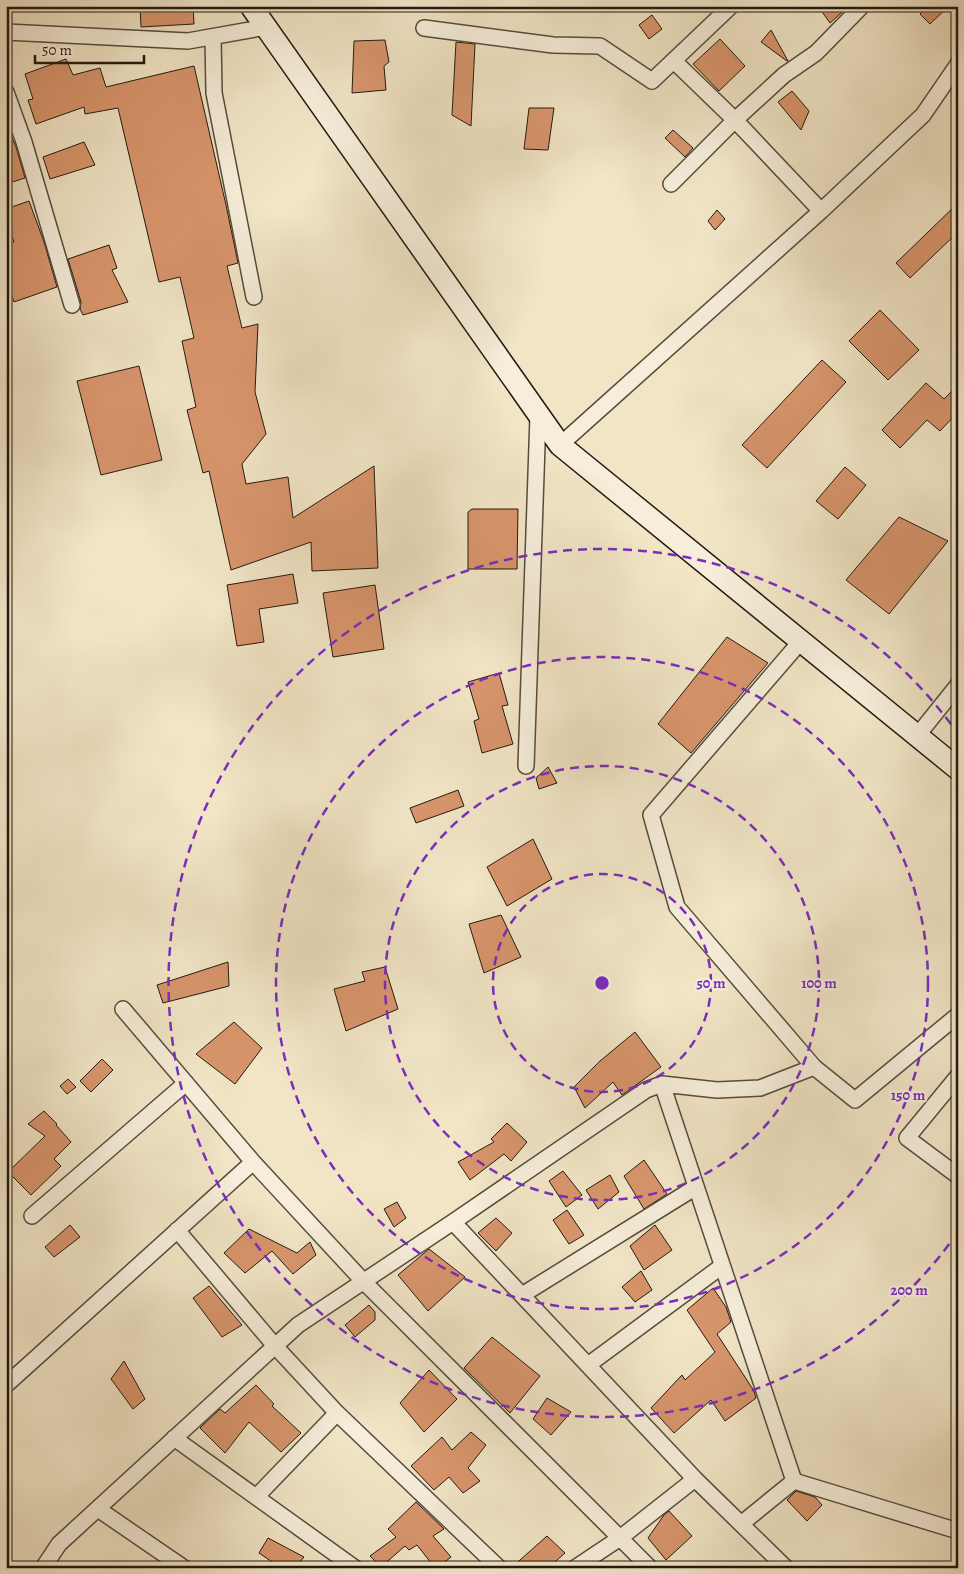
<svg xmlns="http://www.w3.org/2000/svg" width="964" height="1574" font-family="Alegreya,serif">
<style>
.building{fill:#d8956c;stroke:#231910}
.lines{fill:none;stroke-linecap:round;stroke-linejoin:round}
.street-casing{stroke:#564c3e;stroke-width:18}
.secondary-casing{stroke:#231910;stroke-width:24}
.street{stroke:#f6eeda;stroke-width:15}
.secondary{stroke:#f6eeda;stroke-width:21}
.ring{fill:none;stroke:#7b2cbf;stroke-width:2.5;stroke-dasharray:9 6}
.centre{fill:#7b2cbf;stroke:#f6eeda;stroke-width:2.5}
.ring-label{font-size:15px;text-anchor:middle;font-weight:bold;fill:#7b2cbf;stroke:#f6eeda;stroke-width:4.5;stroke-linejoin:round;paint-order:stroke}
</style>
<rect width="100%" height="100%" fill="#f1e5c6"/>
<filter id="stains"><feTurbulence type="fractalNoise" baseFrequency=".004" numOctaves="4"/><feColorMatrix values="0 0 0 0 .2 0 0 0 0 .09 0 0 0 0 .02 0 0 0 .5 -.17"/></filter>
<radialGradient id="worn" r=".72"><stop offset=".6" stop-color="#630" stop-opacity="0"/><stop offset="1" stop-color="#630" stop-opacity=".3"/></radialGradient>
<path class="building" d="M140 6H193L194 24 141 27Z
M818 6H849L830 23Z
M929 6H949L930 24 920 14Z
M652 15 662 29 649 39 639 25Z
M771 30 788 61H787L761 42Z
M720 39 745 66 719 91 693 64Z
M385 40 389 62 384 66 386 90 352 93 354 41Z
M456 42 475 44 471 126 452 115Z
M66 59 73 75 100 68 106 87 194 66 226 205 238 263 227 266 242 328 258 324 255 392 266 434 242 464 246 484 288 477 293 518 374 466 378 568 312 571 311 542 231 570 209 471 203 473 187 410 196 407 182 341 194 338 180 277 159 282 118 108 85 114 84 107 36 124 28 100 33 99 25 74Z
M792 91 809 111 801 130 778 102Z
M529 108H554L548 150 524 149Z
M6 125 16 147 25 178 6 184Z
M673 130 693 148 685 157 665 138Z
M84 142 95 165 50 179 43 157Z
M29 201 44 242 57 287 14 302 6 280V245L14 242 6 220V209Z
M958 203V232L910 278 896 263Z
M717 210 725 219 715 230 708 221Z
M109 245 117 268 112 270 128 302 83 315 80 309 81 302 68 259Z
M880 310 919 350 888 380 849 341Z
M822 360 846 382 767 468 742 445Z
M139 366 162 460 101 475 77 381Z
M926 383 944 399 958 385V412L940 431 927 420 900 448 882 430Z
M845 467 866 485 838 519 816 501Z
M472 509H518L517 569H468V512Z
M899 517 948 541 889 614 846 580Z
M293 574 298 603 259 609 264 642 237 646 227 585Z
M375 585 384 649 333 657 323 593Z
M727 637 768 663 691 753 658 724Z
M499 673 508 705 502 706 513 744 482 753 474 721 479 719 468 682Z
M548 767 557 783 539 789 536 778Z
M458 790 464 806 416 823 410 808Z
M533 839 552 879 507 906 487 867Z
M501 915 521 957 484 973 469 924Z
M228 962 229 986 163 1003 157 985Z
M385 967 398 1009 346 1031 334 989 365 981 362 972Z
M234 1022 262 1048 235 1084 196 1054Z
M635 1032 661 1067 622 1095 613 1082 585 1108 574 1087 600 1061Z
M102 1059 113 1070 91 1092 80 1081Z
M68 1079 76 1087 67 1094 60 1086Z
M44 1111 57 1124 56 1125 71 1142 54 1159 61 1166 31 1195 8 1172 45 1136 28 1124Z
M507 1123 527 1142 511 1161 504 1154 470 1180 458 1162 494 1142 491 1139Z
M644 1160 667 1194 644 1209 624 1176Z
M563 1171 582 1195 566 1207 549 1181Z
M610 1175 619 1192 598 1209 586 1190Z
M397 1202 406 1218 394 1227 384 1209Z
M567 1210 584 1235 569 1244 553 1220Z
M496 1218 512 1233 496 1251 478 1233Z
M70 1225 80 1237 54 1257 45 1247Z
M655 1225 672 1250 644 1270 630 1246Z
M249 1229 297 1253 310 1242 316 1255 293 1274 272 1251 245 1273 224 1253Z
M429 1249 465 1277 428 1311 398 1275Z
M641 1271 652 1290 635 1302 622 1287Z
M209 1286 242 1325 222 1337 193 1298Z
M713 1288 726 1307 731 1322 717 1334 754 1391 756 1398 725 1421 711 1400 674 1433 651 1408 682 1375 685 1380 715 1352 687 1310Z
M369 1305 375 1312V1320L355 1337 345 1325Z
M492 1337 540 1376 510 1413 464 1368Z
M124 1361 145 1399 133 1409 111 1379Z
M429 1370 457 1399 424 1432 400 1403Z
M256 1385 274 1404 272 1406 301 1433 281 1452 249 1422 225 1453 200 1428 220 1409 225 1413Z
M547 1398 571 1412 551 1435 533 1419Z
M471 1432 486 1445 468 1468 480 1481 463 1493 449 1477 434 1490 411 1466 442 1437 452 1450Z
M796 1491 815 1497 822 1505 807 1521 787 1500Z
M416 1502 444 1529 433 1536 451 1557 437 1568H435L417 1545 409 1550 405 1546 381 1567 370 1556 396 1537 388 1529Z
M669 1511 692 1536 666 1560 648 1538 664 1515Z
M547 1536 565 1553 548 1568H511Z
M268 1538 304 1557 295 1568H281L259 1553Z"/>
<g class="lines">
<g class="street-casing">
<path id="street" d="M424 28 553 45 600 46 652 81 731 6
M6 32 188 41 266 27
M213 37 214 93 254 297
M674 61 735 120 821 211
M6 92 24 142 72 305
M671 184 735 120 784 75 816 53 862 6
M560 445 821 211 923 115 958 64
M801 641 651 815 677 907 814 1067 855 1100 958 1015
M917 736 958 685
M526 766 538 416
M123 1009 253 1162
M958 1076 907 1138 958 1176
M662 1084 794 1481 958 1531
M32 1216 186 1083
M453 1222 695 1479
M177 1230 275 1346 337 1413 499 1568
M522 1295 696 1187
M588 1365 722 1266
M6 1385 253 1162 364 1282 650 1568
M174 1438 355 1568
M257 1496 337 1413
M98 1509 184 1568
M741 1524 794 1481
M43 1568 59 1544 298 1325 453 1222 646 1090 662 1084 717 1090 760 1088 814 1067
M575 1568 620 1538 695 1479 786 1568"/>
</g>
<g class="secondary-casing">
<path id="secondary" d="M251 6 560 445 958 769"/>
</g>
<use href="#street" class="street"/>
<use href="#secondary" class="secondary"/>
</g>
<g class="ring">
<circle cx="602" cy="983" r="109"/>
<circle cx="602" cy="983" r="217"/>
<circle cx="602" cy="983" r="326"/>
<path d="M958 1232A434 434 0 1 1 958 734"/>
</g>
<circle cx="602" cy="983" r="8" class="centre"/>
<g class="ring-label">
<text x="711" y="988">50 m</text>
<text x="819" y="988">100 m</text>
<text x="908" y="1100">150 m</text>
<text x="909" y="1295">200 m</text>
</g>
<rect width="964" height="1574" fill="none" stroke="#f1e5c6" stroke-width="25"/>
<rect x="8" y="8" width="949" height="1559" fill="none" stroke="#231910" stroke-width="2.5"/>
<rect x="12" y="12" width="939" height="1549" fill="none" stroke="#231910"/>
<path d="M35 55v8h109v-8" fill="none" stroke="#231910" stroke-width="2.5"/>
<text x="42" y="55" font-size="15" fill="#231910" stroke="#f6eeda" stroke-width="4" paint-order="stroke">50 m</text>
<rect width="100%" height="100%" filter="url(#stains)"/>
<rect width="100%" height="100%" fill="url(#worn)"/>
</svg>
